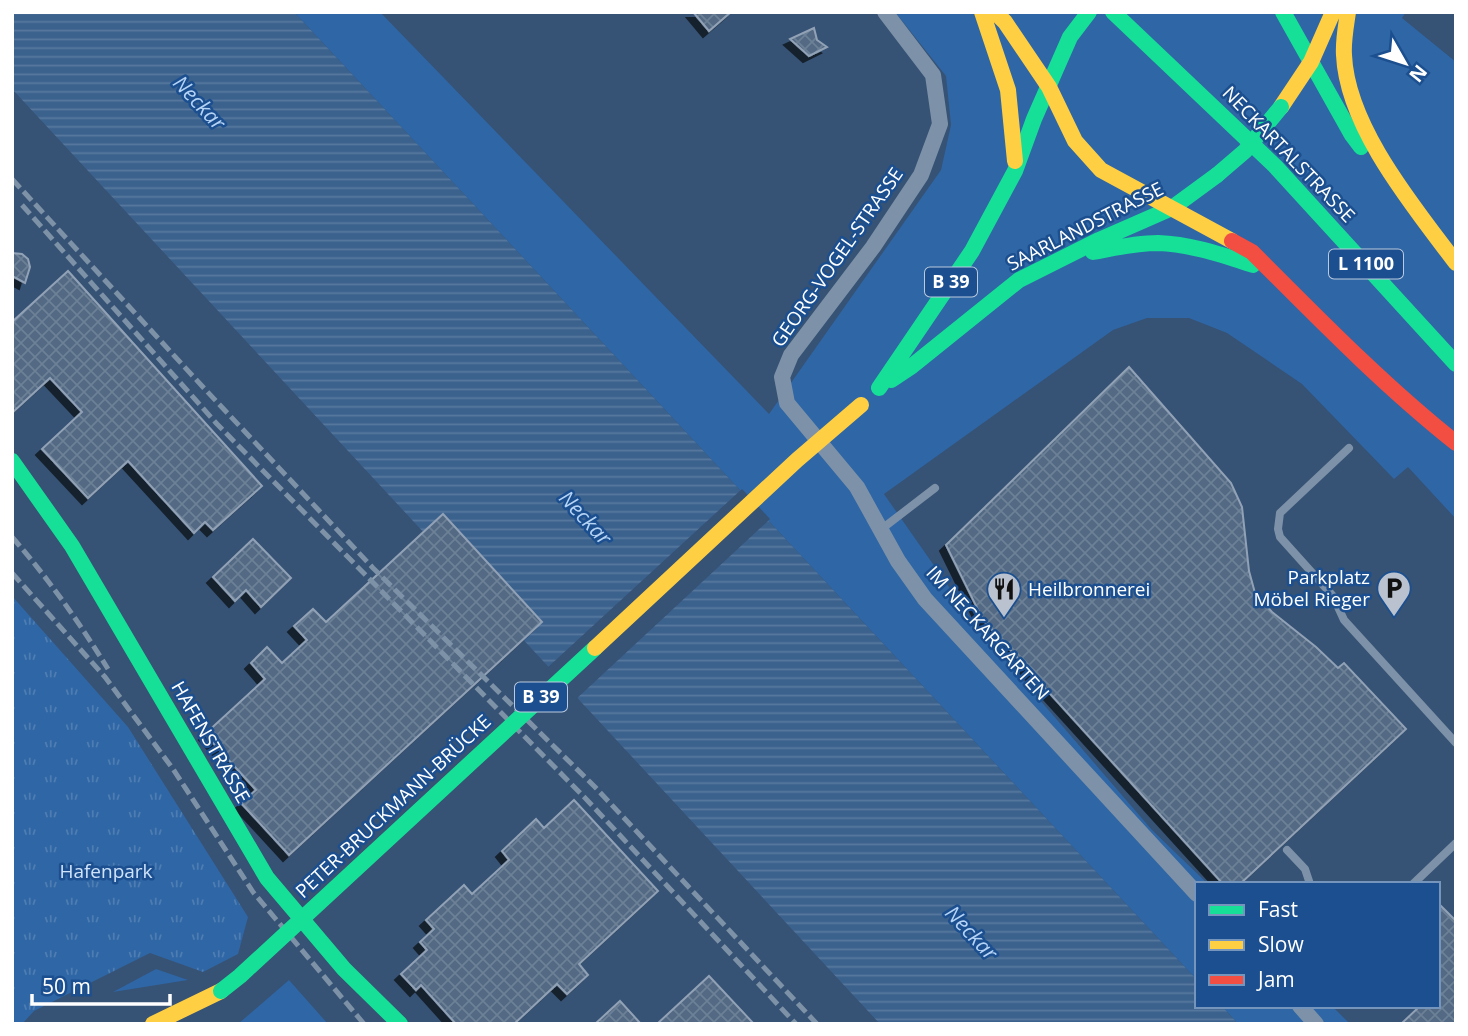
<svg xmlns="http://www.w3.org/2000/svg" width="1468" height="1036" font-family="'Open Sans',sans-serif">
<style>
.green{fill:#2f66a5}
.park{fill:url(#park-tufts)}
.water{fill:url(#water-rules)}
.pier{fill:#365274}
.building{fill:url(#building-cross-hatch);stroke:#92a2b6;stroke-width:2;filter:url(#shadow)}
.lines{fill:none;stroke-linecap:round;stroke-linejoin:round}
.lane{stroke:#7d92a8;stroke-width:8}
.street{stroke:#7d92a8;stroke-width:16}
.fast{stroke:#16e098;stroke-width:16}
.slow{stroke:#ffcf43;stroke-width:16}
.jam{stroke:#f24e42;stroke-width:16}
.rail{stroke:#7e92a7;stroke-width:5;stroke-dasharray:12 5;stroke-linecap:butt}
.fast-bridge{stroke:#16e098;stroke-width:16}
.slow-bridge{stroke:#ffcf43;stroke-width:16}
.labels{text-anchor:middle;stroke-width:5;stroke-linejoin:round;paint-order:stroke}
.shield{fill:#1b4f8f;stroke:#bbcadd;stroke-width:2}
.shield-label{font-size:18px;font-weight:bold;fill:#fff}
.street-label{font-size:19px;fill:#fff;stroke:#1b4f8f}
.poi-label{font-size:19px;fill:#fff;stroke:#1b4f8f;text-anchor:end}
.park-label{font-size:19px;fill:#cfe3fa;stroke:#1b4f8f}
.water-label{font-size:21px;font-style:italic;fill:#b5d3f5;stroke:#1b4f8f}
</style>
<defs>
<pattern id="park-tufts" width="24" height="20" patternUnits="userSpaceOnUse" patternTransform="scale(1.75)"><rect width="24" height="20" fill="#2f66a5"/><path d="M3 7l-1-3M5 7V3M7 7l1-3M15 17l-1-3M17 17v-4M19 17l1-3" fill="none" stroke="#4e7db2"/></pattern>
<pattern id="water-rules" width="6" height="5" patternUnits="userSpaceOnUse" patternTransform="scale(1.75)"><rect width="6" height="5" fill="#3b618d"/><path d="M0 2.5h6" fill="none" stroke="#58799e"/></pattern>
<pattern id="building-cross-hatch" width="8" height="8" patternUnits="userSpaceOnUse" patternTransform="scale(1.75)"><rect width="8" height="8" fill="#526984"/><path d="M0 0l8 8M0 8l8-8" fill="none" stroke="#6c8096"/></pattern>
<filter id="shadow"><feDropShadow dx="-6" dy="6" stdDeviation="0" flood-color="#0009"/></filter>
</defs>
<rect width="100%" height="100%" fill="#365274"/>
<path class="green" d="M294 12H380L769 414 941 170 951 125 946 76 895 12H1406L1402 18 1456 62V519L1408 467 1394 479 1302 384 1227 333 1189 318H1147L1113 330 884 494 977 627 1152 830 1208 884H1197V980Z
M156 969 188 980 113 992Z
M289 980 328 1024H238Z
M1222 1006H1332L1350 1024H1238Z"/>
<path class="park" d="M12 596 128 727 248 917 238 954 203 972 150 953 34 1011 22 1024H12Z"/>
<path class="water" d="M12 12H294L1197 980V1006H1222L1238 1024H880L12 89Z"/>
<path class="pier" d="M742 489 770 519 575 700 546 669Z"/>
<path class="building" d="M693 12H731L709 31Z
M814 28 817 40 827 47 809 56 790 39Z
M12 253 22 254 28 259 30 267 25 283 12 276Z
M68 271 262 486 213 530 205 522 194 533 128 461 88 498 42 449 82 412 50 378 12 413V322Z
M1129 367 1231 483 1242 507 1249 571 1255 593 1272 612 1316 647 1338 668 1344 663 1406 729 1240 884H1223L983 620 946 545Z
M443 514 542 622 289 855 241 803 256 790 205 734 265 679 251 663 267 647 282 663 307 640 294 626 313 609 326 622Z
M253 539 291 578 261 607 246 590 235 601 213 577Z
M574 800 658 891 579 964 588 975 567 994 557 984 514 1024H456L421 985 416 990 401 974 427 950 420 942 434 929 426 920 464 885 472 894 509 860 502 851 536 819 544 828Z
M1438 903 1456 921V1024H1401L1420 1006H1438Z
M709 976 754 1024H657Z
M620 1001 641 1024H595Z"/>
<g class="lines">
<path class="lane" d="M1349 448 1280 513 1278 529 1280 537 1333 596 1344 620 1456 743
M879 531 935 488
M1287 850 1305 869 1310 884
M1413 884 1456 843"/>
<path class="street" d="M885 12 933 75 940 124 921 175 873 247 791 355 782 377 787 403 857 487 898 561 925 599 1197 894
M1300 1006 1316 1024"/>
<path class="fast" d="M1113 12 1275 166 1456 364
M1283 12 1352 135 1361 147
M1093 252C1114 248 1136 243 1158 243 1190 244 1222 255 1253 265
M891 380 912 366 1019 280 1099 240 1172 208 1217 175
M879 388 972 251 1015 171 1034 119 1070 37 1089 12
M12 461 72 546 267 878 344 969 400 1024"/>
<path class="slow" d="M982 12 1008 90 1015 161
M995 12 1005 22 1049 87 1075 141 1101 170 1232 241
M1348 12C1346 26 1343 41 1344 55 1347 127 1414 207 1456 263
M1281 107 1311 62 1333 12
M153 1024 221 991"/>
<path class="jam" d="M1232 241 1252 252C1318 318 1383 385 1456 443"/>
<path class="rail" d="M12 179 202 386 373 568 595 787 817 1024
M22 205 217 424 587 800 796 1024
M12 537C48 578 79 622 108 669
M12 573 105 677 173 769 253 892 364 1024"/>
<path class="fast-bridge" d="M1217 175 1245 151 1281 107
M221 991 240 976 595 648"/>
<path class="slow-bridge" d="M595 648 797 460 861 405"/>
</g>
<defs>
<g id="parking-pin" transform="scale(1.75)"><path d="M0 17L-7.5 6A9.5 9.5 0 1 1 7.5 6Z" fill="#b9c2ce" stroke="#1b4f8f"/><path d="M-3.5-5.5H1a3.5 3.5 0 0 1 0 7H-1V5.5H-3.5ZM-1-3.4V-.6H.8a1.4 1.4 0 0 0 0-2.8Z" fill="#111"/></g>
<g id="restaurant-pin" transform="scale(1.75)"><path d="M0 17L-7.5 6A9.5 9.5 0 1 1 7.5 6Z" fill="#b9c2ce" stroke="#1b4f8f"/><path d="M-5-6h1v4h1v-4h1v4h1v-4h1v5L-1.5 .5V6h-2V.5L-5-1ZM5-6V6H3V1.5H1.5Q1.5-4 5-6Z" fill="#111"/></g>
</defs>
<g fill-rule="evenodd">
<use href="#parking-pin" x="1394" y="588"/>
<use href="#restaurant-pin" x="1004" y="589"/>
</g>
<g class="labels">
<g class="shield">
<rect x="1329" y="249.5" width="74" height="29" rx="5"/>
<rect x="925" y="267.5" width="52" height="29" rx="5"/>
<rect x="515" y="682.5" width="52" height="29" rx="5"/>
</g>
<g class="shield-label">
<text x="1366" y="270">L 1100</text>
<text x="951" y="288">B 39</text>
<text x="541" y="703">B 39</text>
</g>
<g class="street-label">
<text transform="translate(1289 154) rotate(46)" y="7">NECKARTALSTRASSE</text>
<text transform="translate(1085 226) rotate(-27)" y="7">SAARLANDSTRASSE</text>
<text transform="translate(837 257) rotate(-55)" y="7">GEORG-VOGEL-STRASSE</text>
<text transform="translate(988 633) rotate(48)" y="7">IM NECKARGARTEN</text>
<text transform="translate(211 742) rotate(60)" y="7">HAFENSTRASSE</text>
<text transform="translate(393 806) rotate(-43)" y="7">PETER-BRUCKMANN-BRÜCKE</text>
</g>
<g class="poi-label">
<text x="1370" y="584">Parkplatz<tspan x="1370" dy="22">Möbel Rieger</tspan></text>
<text x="1028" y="596" text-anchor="start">Heilbronnerei</text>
</g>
<g class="park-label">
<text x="106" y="878">Hafenpark</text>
</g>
<g class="water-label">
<text transform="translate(199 103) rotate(47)" y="7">Neckar</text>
<text transform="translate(585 518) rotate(47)" y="7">Neckar</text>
<text transform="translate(971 933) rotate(47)" y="7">Neckar</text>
</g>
</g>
<rect width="1468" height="1036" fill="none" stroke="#ffffff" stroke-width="28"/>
<rect x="1195" y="882" width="245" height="126" fill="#1b4f8f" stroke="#7695bc" stroke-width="2"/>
<rect x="1209" y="905" width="35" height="10" fill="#16e098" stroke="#7695bc" stroke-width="2"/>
<text x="1258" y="917" font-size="21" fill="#ffffff">Fast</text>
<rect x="1209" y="940" width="35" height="10" fill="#ffcf43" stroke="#7695bc" stroke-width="2"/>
<text x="1258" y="952" font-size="21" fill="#ffffff">Slow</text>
<rect x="1209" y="975" width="35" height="10" fill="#f24e42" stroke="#7695bc" stroke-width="2"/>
<text x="1258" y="987" font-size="21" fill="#ffffff">Jam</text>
<g transform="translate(1405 63) rotate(129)" stroke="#1b4f8f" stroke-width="5" paint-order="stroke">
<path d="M0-5L12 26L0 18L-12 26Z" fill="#ffffff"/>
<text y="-10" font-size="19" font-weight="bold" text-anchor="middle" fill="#ffffff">N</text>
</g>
<path d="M32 994v10h138v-10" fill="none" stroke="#ffffff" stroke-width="3.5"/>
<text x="42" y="994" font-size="21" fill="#ffffff" stroke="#1b4f8f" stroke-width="5" paint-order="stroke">50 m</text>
</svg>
